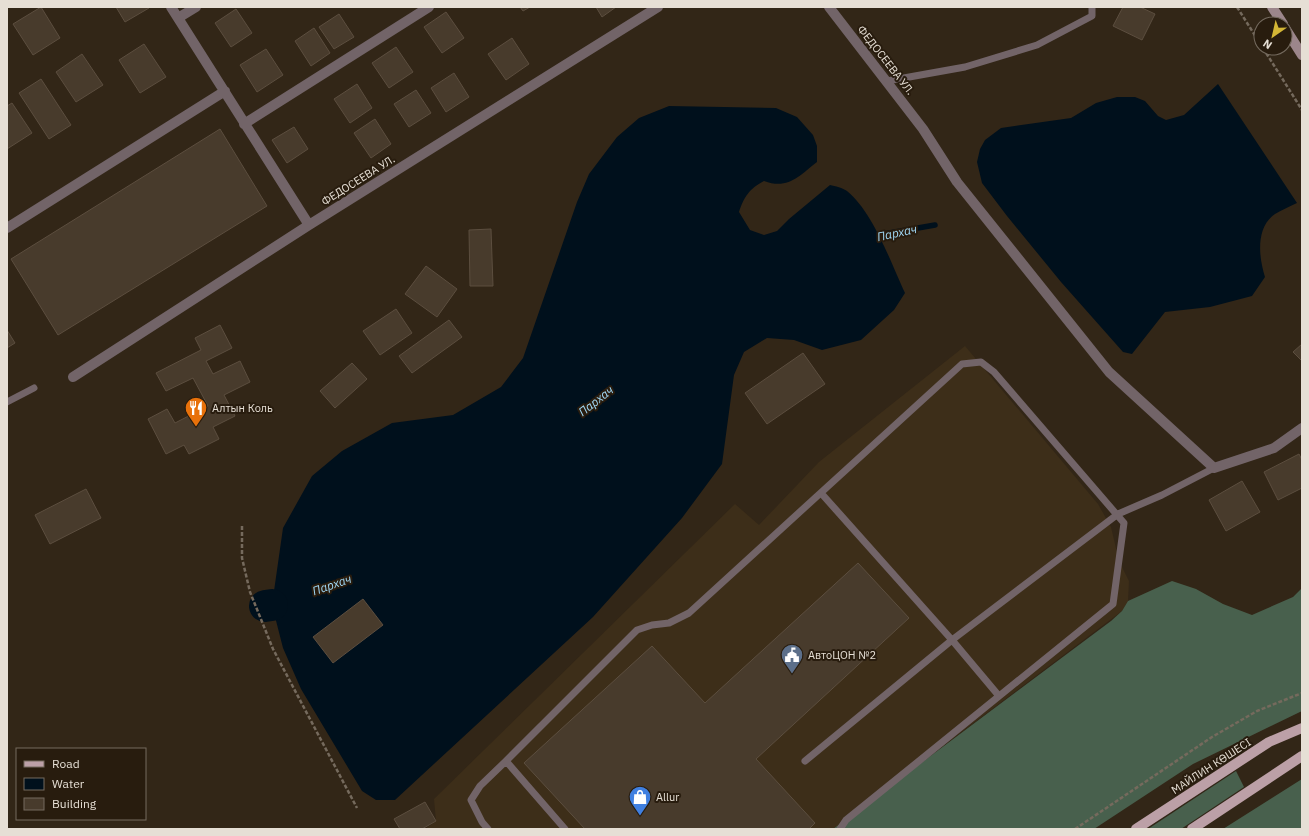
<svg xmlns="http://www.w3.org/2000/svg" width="1309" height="836" font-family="'IBM Plex Sans',sans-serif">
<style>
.built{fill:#3d2e19}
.forest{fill:#48604d}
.water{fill:#00101c}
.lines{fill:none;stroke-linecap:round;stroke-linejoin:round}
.stream{stroke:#00101c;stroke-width:5.5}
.river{stroke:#00101c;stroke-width:32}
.building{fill:#483b2c;stroke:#5c4e3f}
.path{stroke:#756a5d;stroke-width:2.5;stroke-dasharray:4 2;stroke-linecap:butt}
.lane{stroke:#726468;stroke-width:7}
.street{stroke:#726468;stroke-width:10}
.secondary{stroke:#9c868b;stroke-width:10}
.primary{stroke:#bca0a7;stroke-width:10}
.labels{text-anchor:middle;stroke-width:4;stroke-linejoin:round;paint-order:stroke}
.street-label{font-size:11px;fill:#e6dfd5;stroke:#281c0e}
.poi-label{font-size:11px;fill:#e6dfd5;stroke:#281c0e;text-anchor:start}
.water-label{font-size:12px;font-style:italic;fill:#a2daf8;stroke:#281c0e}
</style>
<rect width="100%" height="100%" fill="#322617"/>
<path class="built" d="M965 346 1098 504 1111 527 1119 561 1129 581 1128 601 1122 611 833 829H425L436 821 434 799 735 504 759 525 819 462Z"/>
<path class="forest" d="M1172 581 1196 589 1223 604 1252 615 1293 597 1302 588V711L1193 764 1094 829H833L1111 621 1122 611 1128 601Z
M1236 771 1244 787 1181 829H1148Z
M1302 779V829H1223Z"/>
<path class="water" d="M1218 84 1297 203C1290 206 1282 210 1275 214 1255 228 1259 258 1265 277L1252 296 1210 307 1165 312 1132 354 1123 352 1061 282 1007 216 982 183 977 162 980 149 985 140 1001 128 1071 118 1096 103 1117 97H1135L1145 101 1158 116 1166 120 1184 115Z
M669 106 776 108 797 117 813 135 817 146V162C799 176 788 190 764 181 749 189 744 197 739 212L750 230 764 235 777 231 789 219 830 185C835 186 843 188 847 191 873 212 891 263 905 293L894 310 861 340 822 350 794 340 767 338 744 352 734 375 722 464 682 518 593 617 395 800H376L362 791 301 689 283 648 272 605 283 528 312 476 342 451 392 423 453 415 501 387 523 358 577 202 589 174 617 137 639 118Z"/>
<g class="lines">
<path class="stream" d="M873 237 878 235 935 225"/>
<path class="river" d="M265 606 272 605"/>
</g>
<path class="building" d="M41 7 60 38 33 55 13 24Z
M116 7H149V8L125 22Z
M520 7H530L523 11Z
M596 7H616L602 17Z
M1123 7H1140L1155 14 1142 40 1113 26Z
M236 9 252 33 231 47 215 23Z
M446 12 464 38 442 53 424 27Z
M339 14 354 37 334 49 319 27Z
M314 28 330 53 311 66 295 41Z
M512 38 529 64 506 80 488 54Z
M144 44 166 77 140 93 119 60Z
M396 47 413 72 389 88 372 63Z
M266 49 283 75 257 92 240 65Z
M82 54 103 85 76 102 56 72Z
M454 73 469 97 446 112 431 88Z
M41 79 71 125 49 139 19 93Z
M357 84 372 108 350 123 334 99Z
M416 90 431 113 409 127 394 104Z
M12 103 32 133 7 149V106Z
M375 119 391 144 371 158 354 133Z
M294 127 308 149 287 163 272 140Z
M220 129 267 206 58 335 11 259Z
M491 229 493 286H470L469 230Z
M426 266 457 289 437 317 405 294Z
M396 309 412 333 380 355 363 331Z
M449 320 462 337 412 373 399 356Z
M220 325 232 348 206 361 213 374 240 361 250 382 224 395 235 416 213 427 219 439 189 454 184 445 166 454 148 419 167 409 175 423 208 406 193 378 166 391 156 373 201 350 195 338Z
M7 330 15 343 7 348Z
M1302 344V361L1293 352Z
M803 353 825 384 767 424 745 393Z
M352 363 367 379 335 408 320 391Z
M1299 454 1302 460V488L1278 500 1264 472Z
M1242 481 1260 512 1226 531 1209 500Z
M86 489 101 518 50 544 35 515Z
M858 563 909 618 756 759 815 823 809 829H585L524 763 652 646 705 703Z
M363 599 383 625 333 663 313 637Z
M425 802 436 821 422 829H400L394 819Z"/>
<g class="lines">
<path class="path" d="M1237 7 1261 45
M1263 48 1302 110
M242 526V558L250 592 273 649 357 808
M1075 829 1212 737 1257 711 1302 693"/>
<path class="lane" d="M887 81 965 67 1037 45 1092 16V7
M7 402 34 388
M821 493 952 640 999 696
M506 761 637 630 652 625 669 623 689 613 962 364 981 362 994 372 1124 523 1113 604 846 820 840 829
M805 761 952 640 1118 514 1162 495 1214 468
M488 829 482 822 471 800 480 786 506 761 565 829"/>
<path class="street" d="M171 7 309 225
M829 7 923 129 957 182 1109 372 1214 468 1274 448 1302 428
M178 18 196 7
M244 124 429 7
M7 228 225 91
M73 377 309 225 658 7"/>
<path class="secondary" d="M1272 7 1283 24
M1285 28 1302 55"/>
<path class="primary" d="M1136 829 1269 742 1302 728
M1192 829 1302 756"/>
</g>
<defs>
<g id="restaurant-pin" transform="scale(1.15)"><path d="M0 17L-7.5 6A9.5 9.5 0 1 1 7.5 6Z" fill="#e8710a" stroke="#281c0e"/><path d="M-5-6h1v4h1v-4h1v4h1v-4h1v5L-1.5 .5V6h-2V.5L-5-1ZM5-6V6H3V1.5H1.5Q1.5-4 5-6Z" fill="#fff"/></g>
<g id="civic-pin" transform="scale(1.15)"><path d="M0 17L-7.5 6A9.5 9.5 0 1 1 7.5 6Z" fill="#5c6f8a" stroke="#281c0e"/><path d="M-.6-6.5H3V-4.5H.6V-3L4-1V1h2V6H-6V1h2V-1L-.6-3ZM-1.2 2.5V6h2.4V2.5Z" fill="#fff"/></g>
<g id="shop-pin" transform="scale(1.15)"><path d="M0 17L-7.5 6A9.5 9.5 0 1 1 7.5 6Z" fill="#3f7fe0" stroke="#281c0e"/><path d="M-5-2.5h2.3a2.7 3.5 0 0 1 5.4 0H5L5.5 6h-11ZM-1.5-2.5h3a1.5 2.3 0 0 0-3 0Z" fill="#fff"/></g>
</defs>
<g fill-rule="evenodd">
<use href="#restaurant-pin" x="196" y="408"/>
<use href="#civic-pin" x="792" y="655"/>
<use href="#shop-pin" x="640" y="797"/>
</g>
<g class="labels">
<g class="street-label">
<text transform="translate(886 60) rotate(52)" y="4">ФЕДОСЕЕВА УЛ.</text>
<text transform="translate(358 180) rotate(-32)" y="4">ФЕДОСЕЕВА УЛ.</text>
<text transform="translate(1211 766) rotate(-33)" y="4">МАЙЛИН КӨШЕСІ</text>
</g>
<g class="poi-label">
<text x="212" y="412">Алтын Коль</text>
<text x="808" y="659">АвтоЦОН №2</text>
<text x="656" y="801">Allur</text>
</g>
<g class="water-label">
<text transform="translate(897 233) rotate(-12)" y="4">Пархач</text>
<text transform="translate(596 401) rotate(-38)" y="4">Пархач</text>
<text transform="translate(332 585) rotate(-19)" y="4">Пархач</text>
</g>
</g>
<rect width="1309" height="836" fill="none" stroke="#e6dfd5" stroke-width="16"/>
<rect x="16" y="748" width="130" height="72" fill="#281c0e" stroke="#746a5e"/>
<rect x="24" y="761" width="20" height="6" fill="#bca0a7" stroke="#746a5e"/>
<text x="52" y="768" font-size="12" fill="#e6dfd5">Road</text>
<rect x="24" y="778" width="20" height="12" fill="#00101c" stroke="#746a5e"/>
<text x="52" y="788" font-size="12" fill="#e6dfd5">Water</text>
<rect x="24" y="798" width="20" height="12" fill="#483b2c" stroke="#746a5e"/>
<text x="52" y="808" font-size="12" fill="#e6dfd5">Building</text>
<g transform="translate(1273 36) rotate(214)"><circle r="19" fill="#281c0e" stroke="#746a5e"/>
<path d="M0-3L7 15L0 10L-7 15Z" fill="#d4b635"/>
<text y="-6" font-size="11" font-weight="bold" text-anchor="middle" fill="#e6dfd5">N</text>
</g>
</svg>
